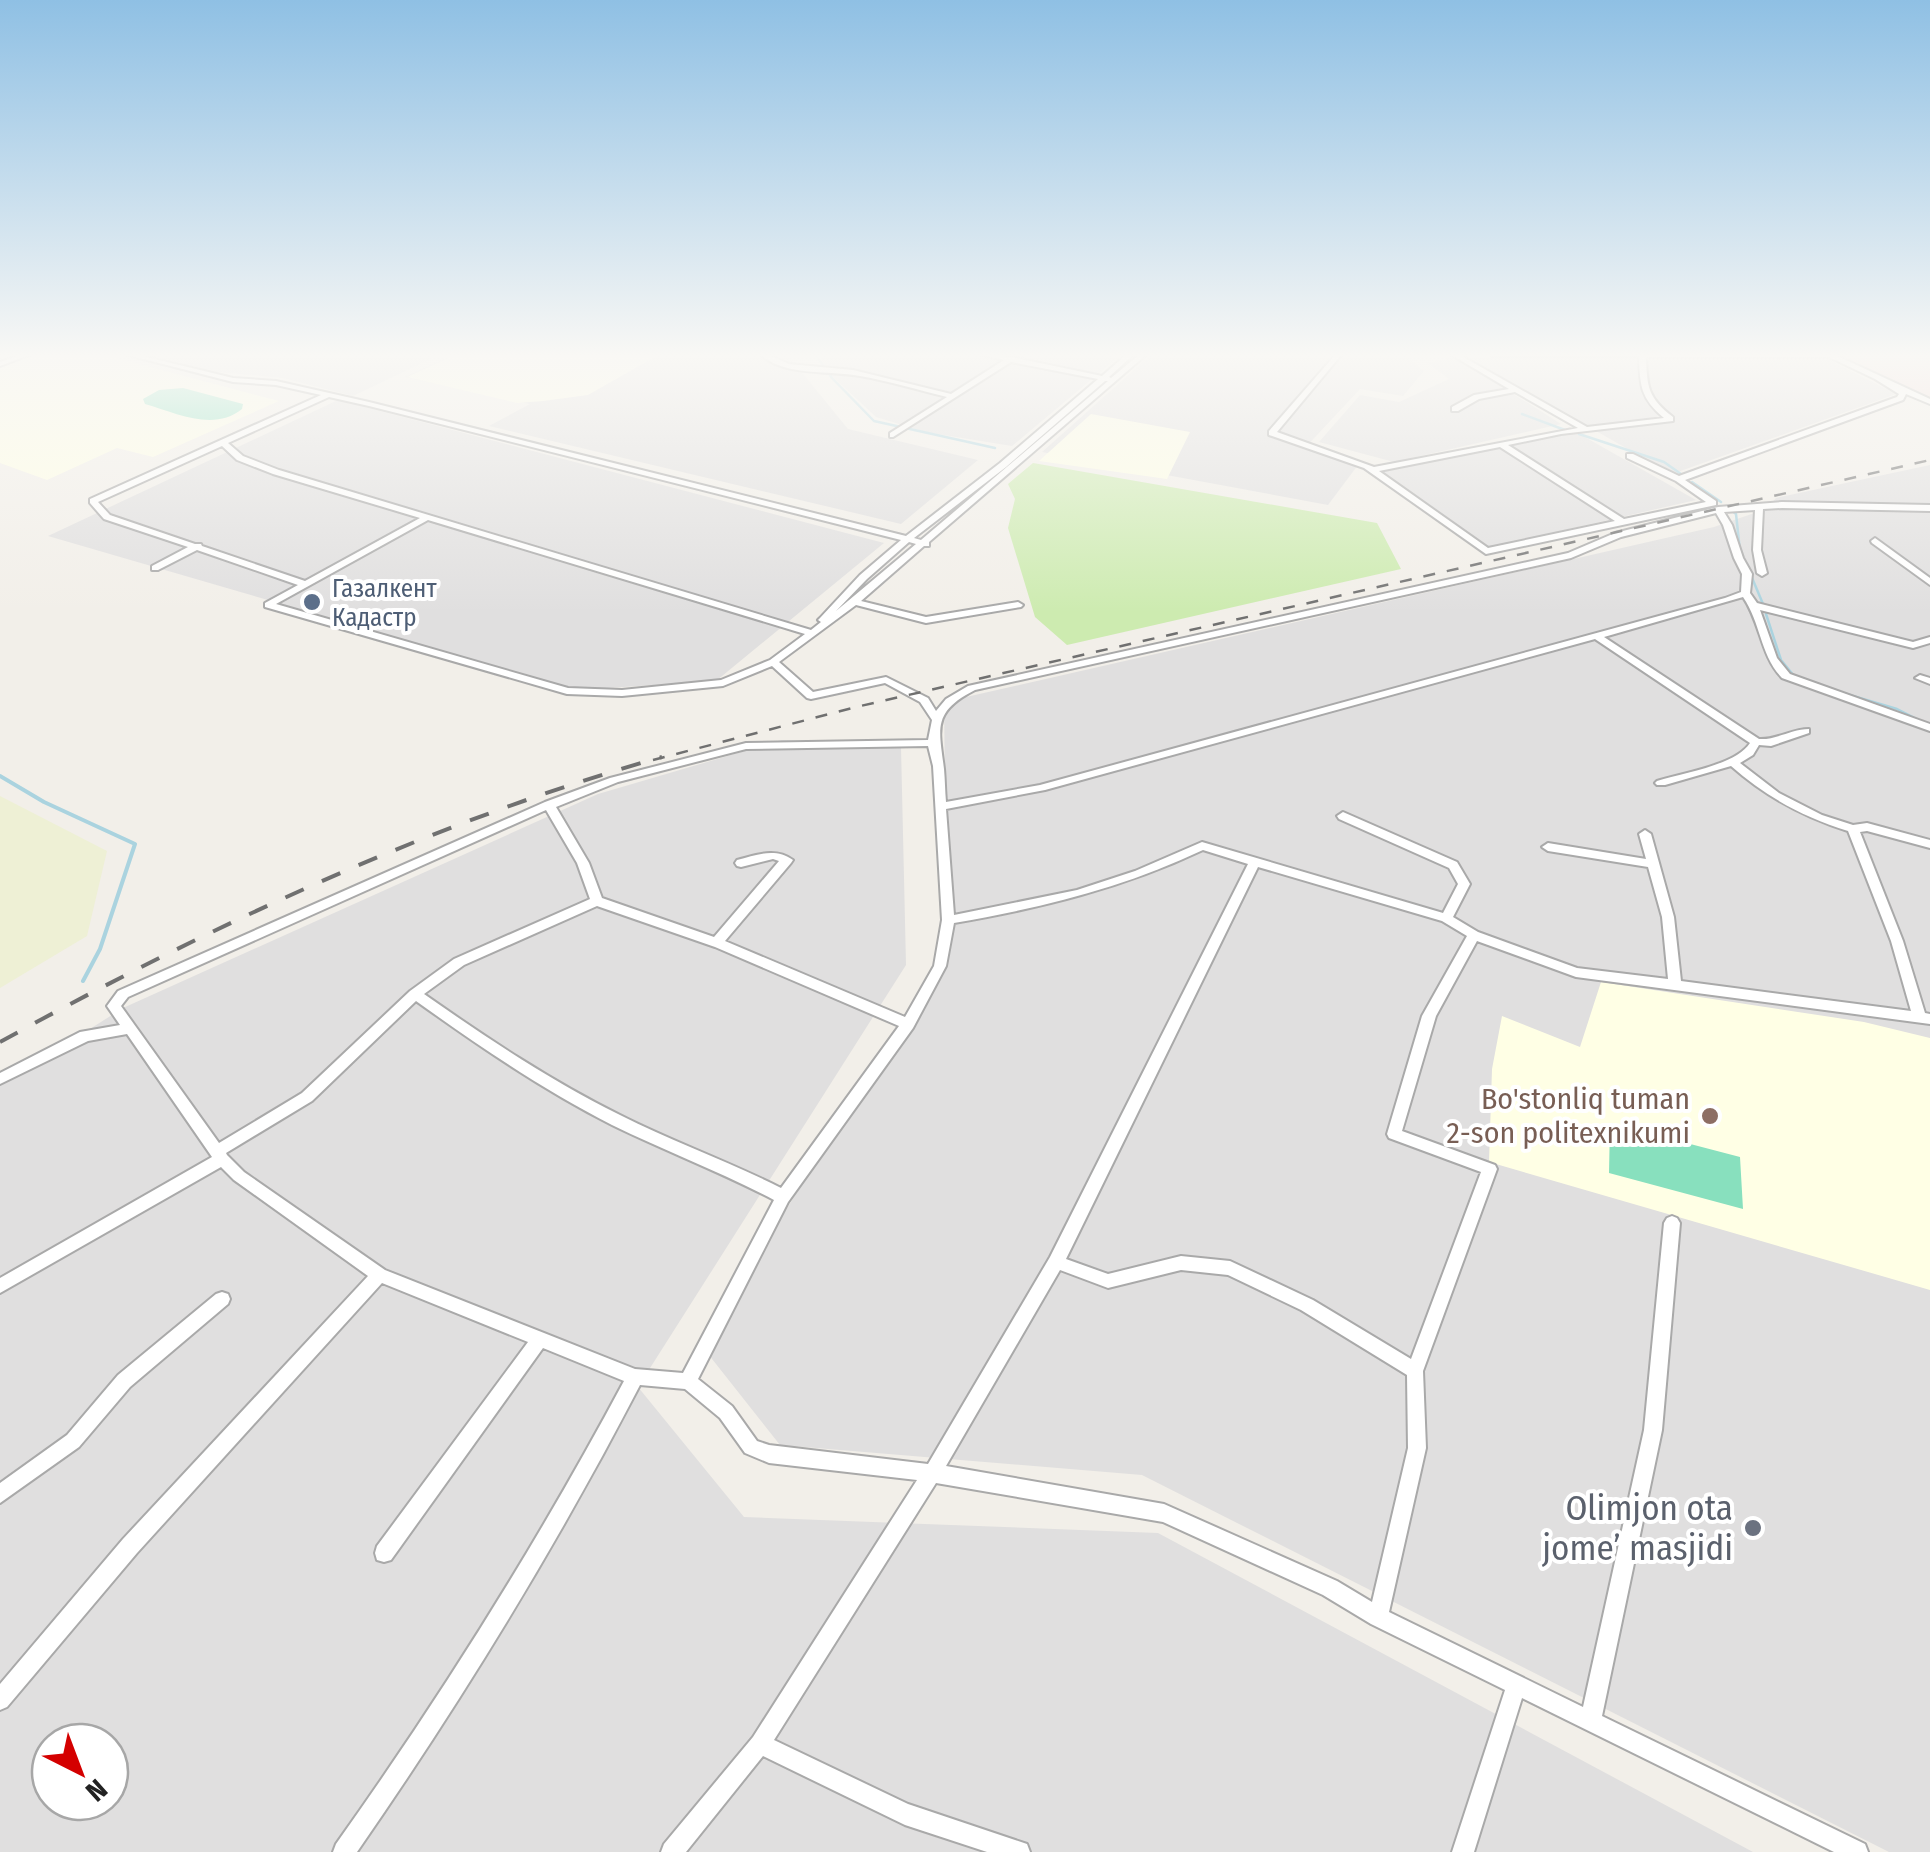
<svg xmlns="http://www.w3.org/2000/svg" width="1930" height="1852" font-family="'Fira Sans Condensed',sans-serif">
<style>
.residential{fill:#e0dfdf;fill-rule:evenodd}
.commercial{fill:#f2dad9}
.education{fill:#ffffe5}
.farmland{fill:#eef0d5}
.grass{fill:#cdebb0}
.pitch{fill:#88e0be}
.lines{fill:none;stroke-linecap:round;stroke-linejoin:round}
.stream-far1{stroke:#aad3df;stroke-width:2.5}
.stream{stroke:#aad3df;stroke-width:4}
.minor-casing{stroke:#a9a9a9;stroke-width:4}
.minor{fill:#fff;fill-rule:evenodd}
.rail-far1{stroke:#707070;stroke-width:2.5;stroke-dasharray:12 12;stroke-linecap:butt}
.rail{stroke:#707070;stroke-width:4;stroke-dasharray:20 20;stroke-linecap:butt}
.service-dot{fill:#5c6f8a;stroke:#fff;stroke-width:4}
.education-dot{fill:#8d6e63;stroke:#fff;stroke-width:4}
.worship-dot{fill:#6b7280;stroke:#fff;stroke-width:4}
.labels{text-anchor:middle;stroke-width:8;stroke-linejoin:round;paint-order:stroke}
.far-service-label{font-size:25px;fill:#4e5e75;stroke:#fff;text-anchor:start}
.education-label{font-size:30px;fill:#785e54;stroke:#fff;text-anchor:end}
.near-worship-label{font-size:35px;fill:#5b616d;stroke:#fff;text-anchor:end}
</style>
<rect width="100%" height="100%" fill="#f2efe9"/>
<path class="residential" d="M139 354H441L353 396 283 378 208 371Z
M454 354H787L848 429 978 460 901 524 489 426 530 404 405 377Z
M819 354H972L1093 378 1012 446 925 432 876 417 829 373Z
M995 354H1122L1098 374Z
M1152 354H1403L1424 371 1403 396 1360 389 1304 449 1358 465 1328 505 1042 452Z
M1455 357 1561 424 1394 462 1319 442 1360 395 1399 402 1449 379 1428 363Z
M1467 358H1825L1896 394 1672 474Z
M338 400 884 543 716 681 577 690 48 536Z
M1576 432 1696 500 1486 548 1379 472Z
M1930 465V1852H1889L1142 1475 780 1445 701 1345 947 954 944 702 1714 527 1766 509 1776 498Z
M782 740 901 747 906 965 638 1387 744 1517 1158 1533 1753 1852H0V1086L123 1008 598 794ZM50 1742H110V1802H50Z"/>
<path class="commercial" d="M1835 354H1930V399Z"/>
<path class="education" d="M38 354H101L279 401 153 457 117 448 47 480 0 463V368Z
M457 354H660L588 395 543 401 517 403 407 377Z
M1091 414 1190 432 1167 479 1039 461Z
M1601 982 1864 1022 1930 1038V1290L1489 1162 1492 1069 1502 1016 1580 1047Z"/>
<path class="farmland" d="M0 796 107 851 87 936 0 988Z"/>
<path class="grass" d="M1033 463 1377 523 1401 569 1067 645 1035 617 1008 528 1015 499 1008 484Z"/>
<path class="pitch" d="M183 388 243 404 242 409C214 432 176 413 145 404L143 399 159 390Z
M1610 1123 1740 1157 1743 1209 1609 1173Z"/>
<g class="lines">
<path class="stream-far1" d="M815 354 832 378 874 421 995 448
M1522 414 1565 430
M1579 434 1664 462 1681 474
M1692 482 1721 502
M1730 509 1736 514 1740 551
M1750 573 1763 604
M1766 614 1781 660 1794 676
M1836 691 1897 709 1930 726"/>
<path class="stream" d="M0 776 44 802 135 844 100 949 83 981"/>
<g class="minor-casing">
<path id="minor" d="M23 354H32L0 366V362Z
M124 354H134L233 378 276 381 369 402 906 536 1000 463 1098 379 1011 362 893 437H890V433L947 397C918 390 889 381 860 376 828 370 784 377 760 354H767L789 364 853 370 951 394 1004 360 979 354 1011 357 1102 376 1127 354H1134L1109 377 1111 378 1140 354H1147L929 542V546H924L861 601 926 617 1018 602 1023 605 1021 607 926 623 856 605 779 662 813 692 886 677 928 698 936 711 946 699 968 686 1568 553 1615 533 1718 507 1782 502 1930 505V511L1782 508 1763 509 1761 550 1767 573 1762 576 1757 573 1753 550 1755 510 1724 512 1732 525 1743 558 1752 574 1750 593 1757 603 1913 642 1930 637V643L1913 648 1760 610 1777 658 1790 674 1930 724V731L1782 678C1760 655 1761 623 1743 597L1604 637 1759 739C1777 740 1791 729 1809 729V733L1771 746 1759 745 1753 755 1740 763 1779 793 1822 815 1853 825 1867 823 1930 840V848L1867 831 1860 832 1903 941 1925 1013 1930 1014V1024L1576 977 1477 941 1436 1016 1402 1131 1495 1165 1497 1169 1423 1371 1426 1448 1389 1612 1583 1707 1644 1430 1664 1223 1667 1218 1672 1216 1677 1218 1680 1223 1662 1430 1602 1716 1865 1844 1868 1852H1834L1522 1698 1474 1852H1452L1505 1690 1371 1624 1323 1595 1163 1522 936 1483 774 1740 908 1804 1027 1844 1030 1852H987L905 1825 763 1756 686 1852H661L664 1844 753 1737 917 1480 769 1463 745 1453 720 1418 685 1389 640 1385C556 1547 461 1702 357 1852H333L336 1844C442 1695 538 1542 624 1381L543 1348 391 1560 384 1562 377 1560 375 1553 377 1546 528 1342 382 1283 137 1553 7 1707 0 1710V1684L123 1539 368 1276 234 1180 221 1167 0 1293V1278L212 1157 127 1034 88 1041 0 1084V1073L80 1032 120 1025 107 1006 118 991 545 802 610 778 746 743 928 740 932 720 920 702 885 683 811 699 807 698 772 666 723 686 622 696 567 694 265 607V603L298 585 197 550 158 570H152V566L188 547 104 519 90 503V499L321 395 276 385 233 382ZM1105 381H1108L921 540 914 538 1006 467ZM329 397 369 406 901 540 860 575 820 618 818 620 821 622 811 630 279 470 243 456 228 443ZM222 446 237 460 273 474 420 518 305 581 202 546 201 544H195L110 515 98 502ZM1716 513 1723 525 1734 558 1742 574 1741 592 1725 598 1040 785 946 802C945 791 945 780 944 769 939 728 932 712 975 690L1571 558 1621 537ZM428 520 805 634 770 660 721 680 622 690 568 688 276 604ZM909 542 916 544 836 611 867 579ZM1595 639 1750 743C1736 765 1683 773 1657 781L1655 783 1657 785H1665L1731 766C1766 797 1803 817 1848 831L1891 941 1911 1011 1681 981 1674 917 1651 834 1645 830 1639 834 1646 859 1548 843 1542 847 1548 851 1648 867 1662 917 1668 979 1577 968 1478 932 1453 917 1470 884 1457 862 1343 812 1337 816 1339 819 1449 868 1458 884 1443 913 1202 842 1135 871 1077 890 954 915 946 809 1045 790ZM928 746 933 766 942 920 934 966 905 1017 725 941 791 863 793 860C775 847 757 855 737 860L735 863 737 866 741 867 773 859 779 861 714 937 602 898 589 863 556 807 618 782 746 749ZM546 810 577 863 590 899 454 959 410 991 302 1093 219 1143 121 1006 128 997ZM1203 850 1248 864 1050 1257 928 1464 769 1445 757 1441 732 1406 698 1379 788 1202 913 1028 946 966 954 923C1041 908 1123 888 1203 850ZM1258 867 1442 921 1467 936 1422 1016 1387 1134 1389 1138 1481 1172 1411 1359 1313 1300 1230 1261 1181 1256 1108 1274 1066 1259ZM597 906 715 947 899 1026 781 1188C728 1161 673 1142 620 1115 551 1081 487 1038 424 994L464 965ZM416 1001C479 1046 543 1090 612 1125 665 1151 721 1172 774 1200L683 1373 635 1369 385 1270 244 1172 227 1155 226 1153 312 1101ZM1060 1270 1108 1288 1181 1270 1228 1275 1301 1310 1407 1375 1408 1448 1372 1602 1337 1581 1164 1504 946 1466Z
M1336 354H1342L1277 432 1374 467 1578 428 1515 392 1479 399 1458 411H1452V407L1474 395 1509 389 1450 354H1458L1587 427 1664 418C1640 398 1640 385 1639 356H1492L1489 354H1833L1930 399V404L1906 394 1903 400 1685 480 1716 501V505L1486 554 1364 468 1269 435V431ZM1646 357H1829L1875 379 1899 394 1897 397 1679 476 1633 454H1627V458L1676 481 1706 502 1624 519 1508 445 1561 434 1673 421V417C1648 398 1647 387 1646 357ZM1500 447 1615 521 1488 548 1379 471Z
M1875 538 1930 578V585L1872 543 1871 541Z
M1920 675 1930 678V684L1915 678Z
M222 1292 228 1294 230 1299 228 1304 130 1387 79 1447 0 1503V1483L67 1435 118 1375 216 1294Z"/>
</g>
<use href="#minor" class="minor"/>
<path class="rail-far1" d="M653 760 856 707 1930 460"/>
<path class="rail" d="M0 1042C211 926 429 823 662 757"/>
</g>
<linearGradient id="sky" x2="0" y2="1"><stop stop-color="#8fc0e4"/><stop offset="0.58" stop-color="#f9f8f5"/><stop offset="1" stop-color="#f9f8f5" stop-opacity="0"/></linearGradient>
<rect width="1930" height="613" fill="url(#sky)"/>
<circle class="service-dot" cx="312" cy="602" r="10"/>
<circle class="education-dot" cx="1710" cy="1116" r="10"/>
<circle class="worship-dot" cx="1753" cy="1528" r="10"/>
<g class="labels">
<g class="far-service-label">
<text x="332" y="597">Газалкент<tspan x="332" dy="29">Кадастр</tspan></text>
</g>
<g class="education-label">
<text x="1690" y="1109">Bo'stonliq tuman<tspan x="1690" dy="34">2-son politexnikumi</tspan></text>
</g>
<g class="near-worship-label">
<text x="1733" y="1520">Olimjon ota<tspan x="1733" dy="40">jome’ masjidi</tspan></text>
</g>
</g>
<g transform="translate(80 1772) rotate(138)"><circle r="48" fill="#ffffff" stroke="#a7a7a7" stroke-width="2.5"/>
<path d="M0-8L18 38L0 25L-18 38Z" fill="#d40000"/>
<text y="-15" font-size="28" font-weight="bold" text-anchor="middle" fill="#222222">N</text>
</g>
</svg>
